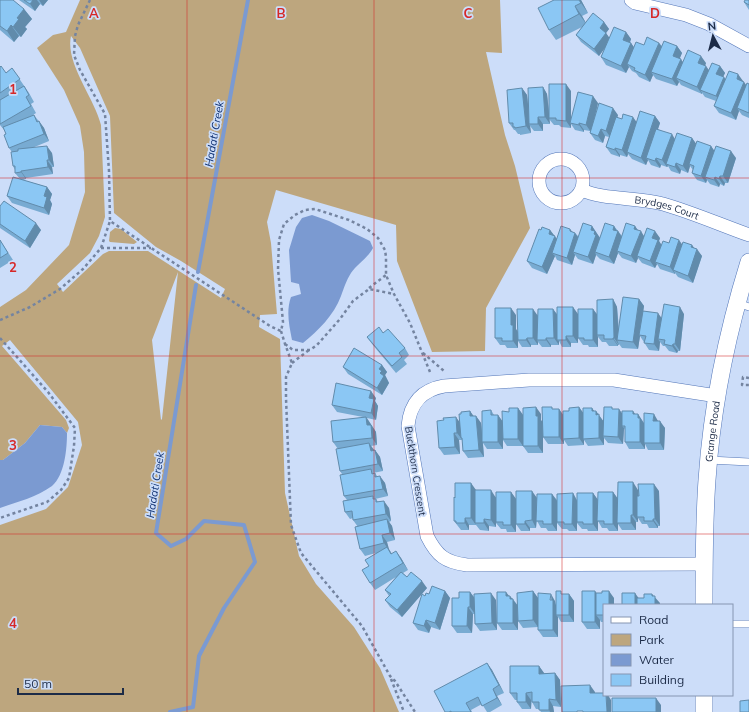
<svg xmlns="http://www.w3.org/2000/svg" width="749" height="712" font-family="Mulish,sans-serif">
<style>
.green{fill:#bda67e;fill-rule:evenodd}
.water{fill:#7b9ad1}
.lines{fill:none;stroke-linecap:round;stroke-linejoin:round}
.stream{stroke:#7b9ad1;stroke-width:4}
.service-casing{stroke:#5376b8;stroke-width:8}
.minor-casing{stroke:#5376b8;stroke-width:14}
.tertiary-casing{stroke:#5376b8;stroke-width:18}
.path{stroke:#7484a0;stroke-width:2.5;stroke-dasharray:3 3;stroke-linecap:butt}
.service{stroke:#fff;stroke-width:7}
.minor{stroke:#fff;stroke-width:13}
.tertiary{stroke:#fff;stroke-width:17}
.wall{fill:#78abd2}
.shaded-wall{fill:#618bab}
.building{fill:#8bc7f4;stroke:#618bab}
.grid{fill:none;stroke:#d62828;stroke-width:1;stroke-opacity:0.55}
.labels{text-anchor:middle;stroke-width:3.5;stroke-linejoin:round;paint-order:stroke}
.street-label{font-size:10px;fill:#1c2b47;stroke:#ccddf9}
.water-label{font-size:11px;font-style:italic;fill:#0f3172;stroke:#ccddf9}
.grid-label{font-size:13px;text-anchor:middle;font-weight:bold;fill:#d62828;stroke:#ccddf9;stroke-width:3.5;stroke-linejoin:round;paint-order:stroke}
</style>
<rect width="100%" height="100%" fill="#ccddf9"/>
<path class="green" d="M80 0H500L502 53 486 52 505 135 515 166 530 228 486 308 485 351 432 352 397 261 396 225 276 190 267 222 271 243 277 314 260 315 259 327 280 339 285 493 299 556 316 584 354 627 380 668 399 712H0V525L46 509 68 487 82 445 78 422 10 340 2 346 66 420 69 428 67 433 62 427 40 425 25 443 3 460H0V307L26 290 69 245 85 192 84 152 80 126 64 90 37 48 53 35 66 32ZM71 36 80 48 110 116 114 213 156 247 181 261 225 289 221 298 148 251H109L103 254 63 292 57 284 90 253 99 236 105 217 101 125C94 97 65 63 71 36ZM178 272 162 419 161 420 152 340Z
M115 228 121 229 137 242 134 244 110 242 109 241 110 232Z"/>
<path class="water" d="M312 215 329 221 370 241 373 248C367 259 357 264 351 273 346 281 344 288 341 296 334 315 318 331 303 343L292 340C289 325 286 311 291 297L301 294 299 284 291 282 289 250 296 227 302 218Z
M40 425 62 427 67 433C67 448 65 475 52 486 37 497 17 502 0 508V460H3L25 443Z"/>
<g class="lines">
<path class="stream" d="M198 272 248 0
M170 712 193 707 199 656 224 608 255 562 244 525 204 521 186 539 171 546 156 533 196 285"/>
<g class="service-casing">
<path id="service" d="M737 303 749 307
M709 460 749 462
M732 624H749"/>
</g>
<g class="minor-casing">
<g id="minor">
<path d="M631 0 635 3 686 15 709 24 749 46"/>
<circle cx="561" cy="181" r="22"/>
<path id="s1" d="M582 190C603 200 638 197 663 204 691 212 721 225 749 235"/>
<path d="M704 564 467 565C445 562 437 556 427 536L408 426C410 404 421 390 444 386L529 380H614L717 396"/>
</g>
</g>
<g class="tertiary-casing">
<g id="tertiary">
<path id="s2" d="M704 605C704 563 704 522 707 480 712 406 727 333 749 262"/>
<path d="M704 712V695"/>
</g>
</g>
<path class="path" d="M90 0 78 25 75 36 74 55 80 70 105 114 109 171 110 221 270 326 281 331 283 322 278 269 279 240 284 224 295 215 305 210 315 209 349 220 367 229 378 238 385 250 386 257V275L394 294 410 323 430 372
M101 248H151
M369 288 386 275
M0 320 30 307 60 289 83 269 101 248 110 221
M281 331 285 344 292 363 286 377V398L291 525 301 553 362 626 390 676 395 681 415 712
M0 338 48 392 75 428 74 446 69 478 61 490 47 502 0 518
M285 344 293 350H310L317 345 340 319 353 301 369 289 394 294
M423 353 444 371
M292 363 309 350
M749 378 743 377 742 385H749
M391 679 404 712"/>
<use href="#service" class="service"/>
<use href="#minor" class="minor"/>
<use href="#tertiary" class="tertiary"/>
</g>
<path class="wall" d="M0 0 24 9 32 19 25 27 27 29 21 37 19 36 14 42 0 30Z
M19 0H48L43 6 40 4 35 11Z
M554 0H581L588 13 582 16 586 23 604 22 609 29 606 33 609 38 626 32 631 39 630 43H631L634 48 659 43 662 46H677L682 53 679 59 683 62 706 63 705 66 708 70 720 66 725 73 723 77 725 80 743 81 746 86 749 84V118L742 115 739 111 736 120 719 113 714 106 716 101 705 97 702 93V94L681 85 679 82 677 86 656 79 653 75 650 82 639 77 636 73 632 71 629 67 626 73 606 65 601 57 605 47 599 56 581 42 576 35 582 27 556 40 549 30Z
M749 0V10L744 2Z
M0 67 6 73 12 68 29 93 34 102 31 104 36 113 30 117 34 115 44 128 49 141 32 148 52 153 54 167H52L53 174 26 178V179L23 180 47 187 52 194 50 200 52 204 49 215 12 203 7 196 20 179 15 173V170L13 166 12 152 9 148 5 131 0 125Z
M543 87 547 94 549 111 571 91V120L598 103 595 118 618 115 617 118 637 123 655 116 660 123 658 129 675 139 692 138 696 144 711 146 714 151 736 158 728 183H725L724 186 720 184 719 187 710 184 707 180 706 183 697 180 692 173 693 170 690 166 688 173 681 170 680 174 671 171 668 166 667 167 661 165 660 168 651 165 648 160 646 165 632 159 628 154 627 157 620 155V157L611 154 606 147 609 137 605 136 603 143 595 140 590 133V131L584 130V132L575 130 571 124V128L561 127 559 125H554L549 119 550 124H543V131H534L530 126 531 133 520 135V134H518L515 130H514L509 123 522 88 527 95 529 111Z
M0 206 41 230 30 248 0 228Z
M592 226 600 238 614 226 622 236 635 226 637 230 644 236 660 238 659 241 661 245 669 243 692 245 694 248 702 256 693 283 678 277 675 273V274L660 269 657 264 655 268 642 263 638 258 636 263 622 258 618 253 614 264 600 259 596 255 593 264 578 259 575 255 572 265 557 260 555 256 547 274 532 268 527 261 541 230H550L557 239 572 232 575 233 579 237Z
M0 240 13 260 0 268Z
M613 299 617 307 619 329 639 299 644 306 643 311 662 318 684 314 680 351H678L677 353 669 351 665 346H663L660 342 659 351 649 350 640 336 638 349 622 348 619 344V345H618V346H609L606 342H602L598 337V347H589L588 345H583L578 338V343H571V347H562L559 341V345H551V347H542L538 342V345H531V347H522L518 341V348H507L505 345H500L495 338 516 315V329L517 332 538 315 553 309 557 314H578L593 309 597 314Z
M383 333 405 348 409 355 404 360 407 364 396 373 372 344 367 337Z
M382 365 387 372 385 375 389 383 382 395 348 374 343 367Z
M376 398 375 401 378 406 376 420 367 418 376 432 377 445 371 446 374 450H375L380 457 383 471 373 473H375L377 476 385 483 388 496 375 499H376L378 502 389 508 391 521 389 522 392 526 395 540 387 542 388 549 392 554 401 558 408 570 403 573 407 577 427 588 402 617 390 607 385 600 389 596 385 590 396 577 375 590 370 583 369 566 376 553 365 556 360 549 358 527 353 520V518L350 519 345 512 347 500 344 496 342 474 340 471 338 449 333 442 363 417 337 412 332 405Z
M579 407 583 413 592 408 594 411H596L603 421 614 409 622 414H638L644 423 658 421 665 428 664 450H648L645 444V449H629L625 442V430L624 428 623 444 608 443 604 438V445L588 446 584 440V445L568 446 564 440V444H548L543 437V453H528L523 446 541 414V420L542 422 554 409H559L563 415 569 411Z
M518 408 523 415V446H507L503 440V449H487L483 443 484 457 468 458 463 451V441L462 440H459L460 454 444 455 439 448 460 422 461 414 470 411 473 416H476L481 423 482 431 491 410 494 415H498L502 421 509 412Z
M476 490 496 497 511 492 516 499 536 498 552 494 557 500 573 493 577 500 593 493 598 500 613 492 618 499 638 490 659 491 660 526H658V528H649L647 524H642L638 518V522H636V530H622L618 524V531H609L607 528H602L598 521V531H588L587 529H582L577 523V531H569L567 529H562L557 523V531H548L546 528H541L537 521 536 528H530V531H521L516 524V532H507L506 529H501L496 523V527L489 526V531L480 530 476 525H469V530H461L454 521 455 498Z
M445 591 450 598 440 630 431 627 429 633 418 630 413 623 425 596 429 594Z
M533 591 538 598 555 601 556 604 563 594H569L574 601V622H561L558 617V637H543L538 630V627L523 628 518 621V630H502L497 623 509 596 513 599 518 606Z
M470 592 475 598 496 600 497 630 480 631 475 624V614H473L472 633H457L452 626 459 598Z
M596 593 614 598V605H604V622H601L600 620V629H587L582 622Z
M487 663 492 670 504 693 497 696 502 705 490 712H487L482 704 471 710 472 712H445Z
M539 666 544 673H555L560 680 561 707 553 706 554 712H541L539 709H536L532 702V700L531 709H522L517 702V700H515L510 693Z"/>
<path class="shaded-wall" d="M33 0H37L40 4 35 11 30 4Z
M39 0H48L43 6Z
M579 0H581L588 13 581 3Z
M575 6 582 16 587 25 579 14Z
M24 9 32 19 25 27 27 29 21 37 13 27 17 18Z
M604 22 609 29 606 33 611 40 599 56 594 49 600 28Z
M11 25 19 36 14 42 7 31Z
M626 32 631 39 628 47 623 40Z
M631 43 636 50 627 64 629 67 626 73 621 66Z
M659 43 664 50 651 72 653 75 650 82 645 75Z
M677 46 682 53 678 63 673 56Z
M701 56 706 63 703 70 698 63Z
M681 59 685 66 676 78 679 82 677 86 672 79Z
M706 66 711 73 700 90 702 93V94L697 87Z
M720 66 725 73 721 81 716 74Z
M738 74 743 81 741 86 737 79Z
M724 77 729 84 721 103 716 96Z
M744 82 749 89 737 108 739 111 736 120 731 113Z
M566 84 571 91V123H570L571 124V128L566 121Z
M543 87 547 94 550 124 545 117Z
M522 88 527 95 530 124H529L530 126 531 133 526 126Z
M593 96 598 103 591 132 586 125Z
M613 108 618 115 611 138 606 131Z
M655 116 660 123 648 158H646L648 160 646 165 641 158Z
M538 117 543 124V131L538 124Z
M633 117 638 124 627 152 628 154 627 157 622 150Z
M39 121 44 128 49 141 44 134Z
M579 123 584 130V132L579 125Z
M601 129 605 136 603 143 598 136Z
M672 134 676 141 666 164 668 166 667 167 662 160Z
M692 138 697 145 689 164 690 166 688 173 683 166Z
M47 146 52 153 54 167 49 160Z
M711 146 716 153 705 177 707 180 706 183 701 176Z
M615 148 620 155V157L615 150Z
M731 151 736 158 728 183 723 176Z
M656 158 661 165 660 168 655 161Z
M47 160 52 167 53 174 48 167Z
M676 163 681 170 680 174 675 167Z
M21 171 26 178V179L21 172Z
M720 176 725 183 724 186 719 179Z
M715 177 720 184 719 187 714 180Z
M47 187 52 194 50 200 52 204 49 215 44 208V196Z
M36 223 41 230 30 248 25 241Z
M592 226 600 238 595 252 596 255 593 264 588 257 591 230Z
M614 226 618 233V231L623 239 617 251 618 253 614 264 609 257 613 230Z
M635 226 640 233 641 231 645 238 637 256 638 258 636 263 631 256 634 229Z
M570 229 575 235V233L580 240 573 252 575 255 572 265 567 258Z
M550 230 560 243 552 253 555 256 547 274 542 267 549 234Z
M655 231 660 238 659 241 663 247 655 262 657 264 655 268 650 261 652 238Z
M679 240 684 247 673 270 675 273V274L670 267Z
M692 245 697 252V249L702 256 693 283 688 276 691 247Z
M613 299 617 307 619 341 617 340 619 345 614 338Z
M639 299 644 306 640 335H639L640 336 638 349 633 342Z
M573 307 578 314V343L573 336Z
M680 307 684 314 680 351 675 344Z
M511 308 516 315V329L518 332V348L513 341 511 325Z
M533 309 538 316 537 340 538 342V345L533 338Z
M553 309 558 316 557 340 559 341V345L554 338Z
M593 309 598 316 597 335 598 337V347L593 340Z
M658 313 663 320 658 339 660 342 659 351 654 344Z
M566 336 571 343V347L566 340Z
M527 338 531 345V347L526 340Z
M546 338 551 345V347L546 340Z
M613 338 618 345V346L613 339Z
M673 344 678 351 677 353 672 346Z
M382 365 387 372 385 375 389 383 382 395 377 388 380 373 379 369Z
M371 391 376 398 375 401 378 406 376 420 371 413 369 398Z
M536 407 541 414V420L543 423V453L538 446 536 416Z
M579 407 584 414 583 439 584 440V445L579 438Z
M518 408 523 415V446L518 439Z
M592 408 596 414V411L604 422 603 436 604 438V445L599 438 592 411Z
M559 409 564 416 563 439 564 440V444L559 437Z
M619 409 624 416 622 426 624 428 623 444 618 437Z
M470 411 475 418 470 416Z
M633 411 638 418V414L645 425 644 443 645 444V449L640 442 633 414Z
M654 414 658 421H653Z
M498 415 503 422V449L498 442Z
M476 416 481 423 484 457 479 450Z
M366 417 376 432 377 445 372 438 367 425Z
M456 417 461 424V438L457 433Z
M660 421 665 428 664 450 660 443Z
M454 433 459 440 460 454 455 447Z
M369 443 374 450 371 451Z
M375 450 380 457 383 471 378 464Z
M380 476 385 483 388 496 383 489Z
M633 482 638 490V517H637L638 518V522L633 515Z
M471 483 476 490V523H475L476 525 471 518Z
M654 484 659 491 660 526 655 519Z
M491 490 496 498V527L491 520Z
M532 491 537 498 536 528 532 520Z
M511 492 516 499V532L511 525Z
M613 492 618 499V531L613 524Z
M573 493 577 501V531L572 524Z
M593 493 598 500V531L593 524Z
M552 494 557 501V531L552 524Z
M384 501 389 508 391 521 386 514Z
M631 515 636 522V530L631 523Z
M465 518 469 525V530L465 523Z
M387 519 392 526 395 540 390 533Z
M484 519 489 526V531L484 523Z
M653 519 658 526V528L653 521Z
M525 521 530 528V531L525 524Z
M382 535 387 542 389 549 396 561 384 543Z
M396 551 401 558 408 570 403 563Z
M422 581 427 588 402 617 397 610Z
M445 591 450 598 440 630 435 623Z
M533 591 538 598V627L533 620Z
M595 591 600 598 596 615 600 620V629L595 622Z
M609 591 614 598V605H609Z
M470 592 475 599V614L470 607Z
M506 592 510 597V596L518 606V630L513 623 506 596Z
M491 593 496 600 497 630 492 623Z
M635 593 640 600V605H635Z
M551 594 555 601V604L558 607 556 615 558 617V637L553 630Z
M569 594 574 601V622L569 615Z
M652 594 660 603V605H655L652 596Z
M468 607 473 614 472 633 467 626Z
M426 620 431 627 429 633 424 626Z
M487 663 492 670 504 693 499 685Z
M539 666 544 673V681L539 674Z
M555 673 560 680 561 707 556 700Z
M590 685 595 692V700L590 693Z
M493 689 497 696 502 705 497 698Z
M526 693 531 700V709L526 702Z
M606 695H608L611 700V712H607Z
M656 698 661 705V712H656Z
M549 699 553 706 554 712H550L549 710Z"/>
<path class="building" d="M0 0H13L24 9 17 18 19 19 13 27 11 25 7 31 0 26Z
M24 0H33L30 4Z
M554 0H579L581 3 575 6 579 14 549 30 538 8Z
M745 0H749V5L744 2Z
M593 13 604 22 600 28 606 33 594 49 576 35Z
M614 27 626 32 623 40 631 43 621 66 601 57Z
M647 37 659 43 645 75 634 70 635 68 627 64 636 42 644 45Z
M664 41 677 46 673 56 681 59 672 79 651 72Z
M688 50 701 56 698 63 706 66 697 87 676 78Z
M712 63 720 66 716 74 724 77 716 96 700 90Z
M1 66 6 73 12 68 20 79 0 93V67Z
M729 71 738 74 737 79 744 82 731 113 714 106Z
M747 83 749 84V113L737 108Z
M549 84H566V121L556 120V118H549Z
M24 86 29 95 26 97 31 106 0 124V100Z
M543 87 545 117H538V124H529L528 88Z
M522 88 526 126 515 128V127H513V123H509L507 90Z
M578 92 593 96 586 125 579 123V125L570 123Z
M599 103 613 108 606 131 601 129 598 136 590 133Z
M640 111 655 116 641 158 627 152Z
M623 114 633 117 622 150 615 148V150L606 147 616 117 622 119Z
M34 115 37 122 39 121 44 134 9 148 4 135 6 134 3 127Z
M656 129 672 134 662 160 656 158 655 161 646 158Z
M677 133 692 138 683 166 676 163 675 167 666 164Z
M697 141 711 146 701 176 692 173 694 166 689 164Z
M47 146 49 160H47L48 167 21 171V172L15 173V166H13L11 152 18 151V149Z
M716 146 731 151 723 176H720L719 179 715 177 714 180 705 177Z
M13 177 47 187 44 196 47 197 44 208 7 196Z
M4 201 36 223 25 241 0 224V206Z
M583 223 592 226 591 230 595 231 594 234 596 235 588 257 573 252Z
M605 223 614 226 613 230 618 231 609 257 595 252Z
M626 223 635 226 634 229 641 231 631 256 617 251Z
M561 226 570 229V231L575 233 567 258 552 253Z
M542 227 550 230 549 234 555 236 542 267 527 261 539 229 541 230Z
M647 228 655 231 652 238 658 240 650 261 637 256Z
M671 237 679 240 670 267 655 262 663 241 669 243Z
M0 240 8 253 0 258Z
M683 242 692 245 691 247 697 249 688 276 673 270Z
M623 297 639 299 633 342 617 340Z
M613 299 614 338H613V339H604V335H597V300Z
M664 304 680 307 675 344H673L672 346 664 344 665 340 658 339Z
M557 307H573V336H566V340H557Z
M495 308H511V325H513V341H502V338H495Z
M517 309H533V338H527L526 340H518Z
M538 309H553L554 338H546V340H537Z
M578 309H593V340H584V338H578Z
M643 311 658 313 654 344 644 343 646 336 639 335Z
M379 327 383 333 388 329 405 348 399 353 402 357 392 366 367 337Z
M354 348 382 365 379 369 382 371 380 373 384 376 377 388 343 367Z
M336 383 371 391 369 398 374 399 371 413 332 405Z
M536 407V416H538V446H523V408Z
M542 407H552V409H559V437H543Z
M579 407V438L563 439V411H569V408Z
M604 407H612V409H619L618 437 603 436Z
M509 408H518V439H503L502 411 509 412Z
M583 408H592V411H596V415L599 414V438L583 439Z
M491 410V415H498V442H482V411Z
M470 411V416H476L479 450 463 451 462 438H461L459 414H461V412Z
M622 411H633V414H638V418H640V442H625V426H622Z
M644 413 654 414 653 421H660V443H644Z
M366 417 367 425H371L372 438 333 442 331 421Z
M456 417 457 433H454L455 447 439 448 437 421 444 420 443 418Z
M369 443 371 451 375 450 378 464 340 471 336 449Z
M371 469 372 474 375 473V477L380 476 383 489 344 496 340 475Z
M618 482H633V515H631V523H617Z
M455 483H471V518H465V523H456V521H454V497L455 498Z
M638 484H654L655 519H653V521H644V517H637V496H639Z
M475 490H491V520L484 519V523H475Z
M516 491H532V520L525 521V524H516Z
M496 492H511V525H503V522H496Z
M598 492H613V524H604V521H597Z
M573 493 572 524H564V522H557V494Z
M577 493H593V524H583V522H577Z
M537 494H552V524H543V521H536Z
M373 496V499H376V502L384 501 386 514 353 520 352 511 345 512 343 501Z
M387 519 390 533 382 535 384 543 360 549 355 527Z
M387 547 391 554 396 551 403 563 370 583 362 570 369 566 365 560Z
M401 572 407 577 411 572 422 581 397 610 385 600 391 594 385 590Z
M432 586 445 591 435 623 426 620 424 626 413 623 422 594 425 596 426 593 429 594Z
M533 591V620L518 621 517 593Z
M556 591H561V594H569V615H556Z
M582 591H595V622H582Z
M602 591H609V605H604V615H596V593H602Z
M459 592H470V607H468L467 626H452V598H459Z
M497 592H506V596H510V599H513V623H497Z
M491 593 492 623 475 624 474 594Z
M538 593 551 594 550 600H553V630H538Z
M622 593H635V605H622Z
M644 594H652V596H655V605H637V598H644Z
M487 663 499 685 493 689 497 698 482 706 478 697 466 703 471 712H451V711L449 712H445L434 691Z
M510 666H539V674L555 673 556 700 549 699V710H539V702H532V692L526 693V702H517V693H510Z
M590 685V693H604V695H606L607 712H583V711H577V712H562L561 686Z
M612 698H656V712H612Z
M749 700V712H740V701Z"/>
<path class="grid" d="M187 0V712M374 0V712M562 0V712M0 178H749M0 356H749M0 534H749"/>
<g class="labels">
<g class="street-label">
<text dy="4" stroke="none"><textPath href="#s1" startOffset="87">Brydges Court</textPath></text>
<text dy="4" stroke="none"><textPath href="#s2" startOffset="174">Grange Road</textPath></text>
<text transform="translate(416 471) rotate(81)" y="4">Buckthorn Crescent</text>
</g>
<g class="water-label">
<text transform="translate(214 134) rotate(-80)" y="4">Hadati Creek</text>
<text transform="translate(155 485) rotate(-81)" y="4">Hadati Creek</text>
</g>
</g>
<g class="grid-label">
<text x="94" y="18">A</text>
<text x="281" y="18">B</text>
<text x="468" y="18">C</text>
<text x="655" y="18">D</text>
<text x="13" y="94">1</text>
<text x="13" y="272">2</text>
<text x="13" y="450">3</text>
<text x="13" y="628">4</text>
</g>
<rect x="603" y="604" width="130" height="92" fill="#ccddf9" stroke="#8696b2"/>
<rect x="611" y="617" width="20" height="6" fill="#ffffff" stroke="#8696b2"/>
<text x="639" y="624" font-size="12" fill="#1c2b47">Road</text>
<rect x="611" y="634" width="20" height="12" fill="#bda67e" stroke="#8696b2"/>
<text x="639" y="644" font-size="12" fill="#1c2b47">Park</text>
<rect x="611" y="654" width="20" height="12" fill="#7b9ad1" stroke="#8696b2"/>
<text x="639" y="664" font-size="12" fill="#1c2b47">Water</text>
<rect x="611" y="674" width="20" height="12" fill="#8bc7f4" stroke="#8696b2"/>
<text x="639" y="684" font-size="12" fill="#1c2b47">Building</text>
<g transform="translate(713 36) rotate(353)" stroke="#ccddf9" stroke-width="3" paint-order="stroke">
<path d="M0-3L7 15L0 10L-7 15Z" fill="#1c2b47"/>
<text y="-6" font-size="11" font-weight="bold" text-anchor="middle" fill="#1c2b47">N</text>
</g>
<path d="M18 688v6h105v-6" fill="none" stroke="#1c2b47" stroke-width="2"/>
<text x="24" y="688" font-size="12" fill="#1c2b47" stroke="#ccddf9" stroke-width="3" paint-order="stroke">50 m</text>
</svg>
